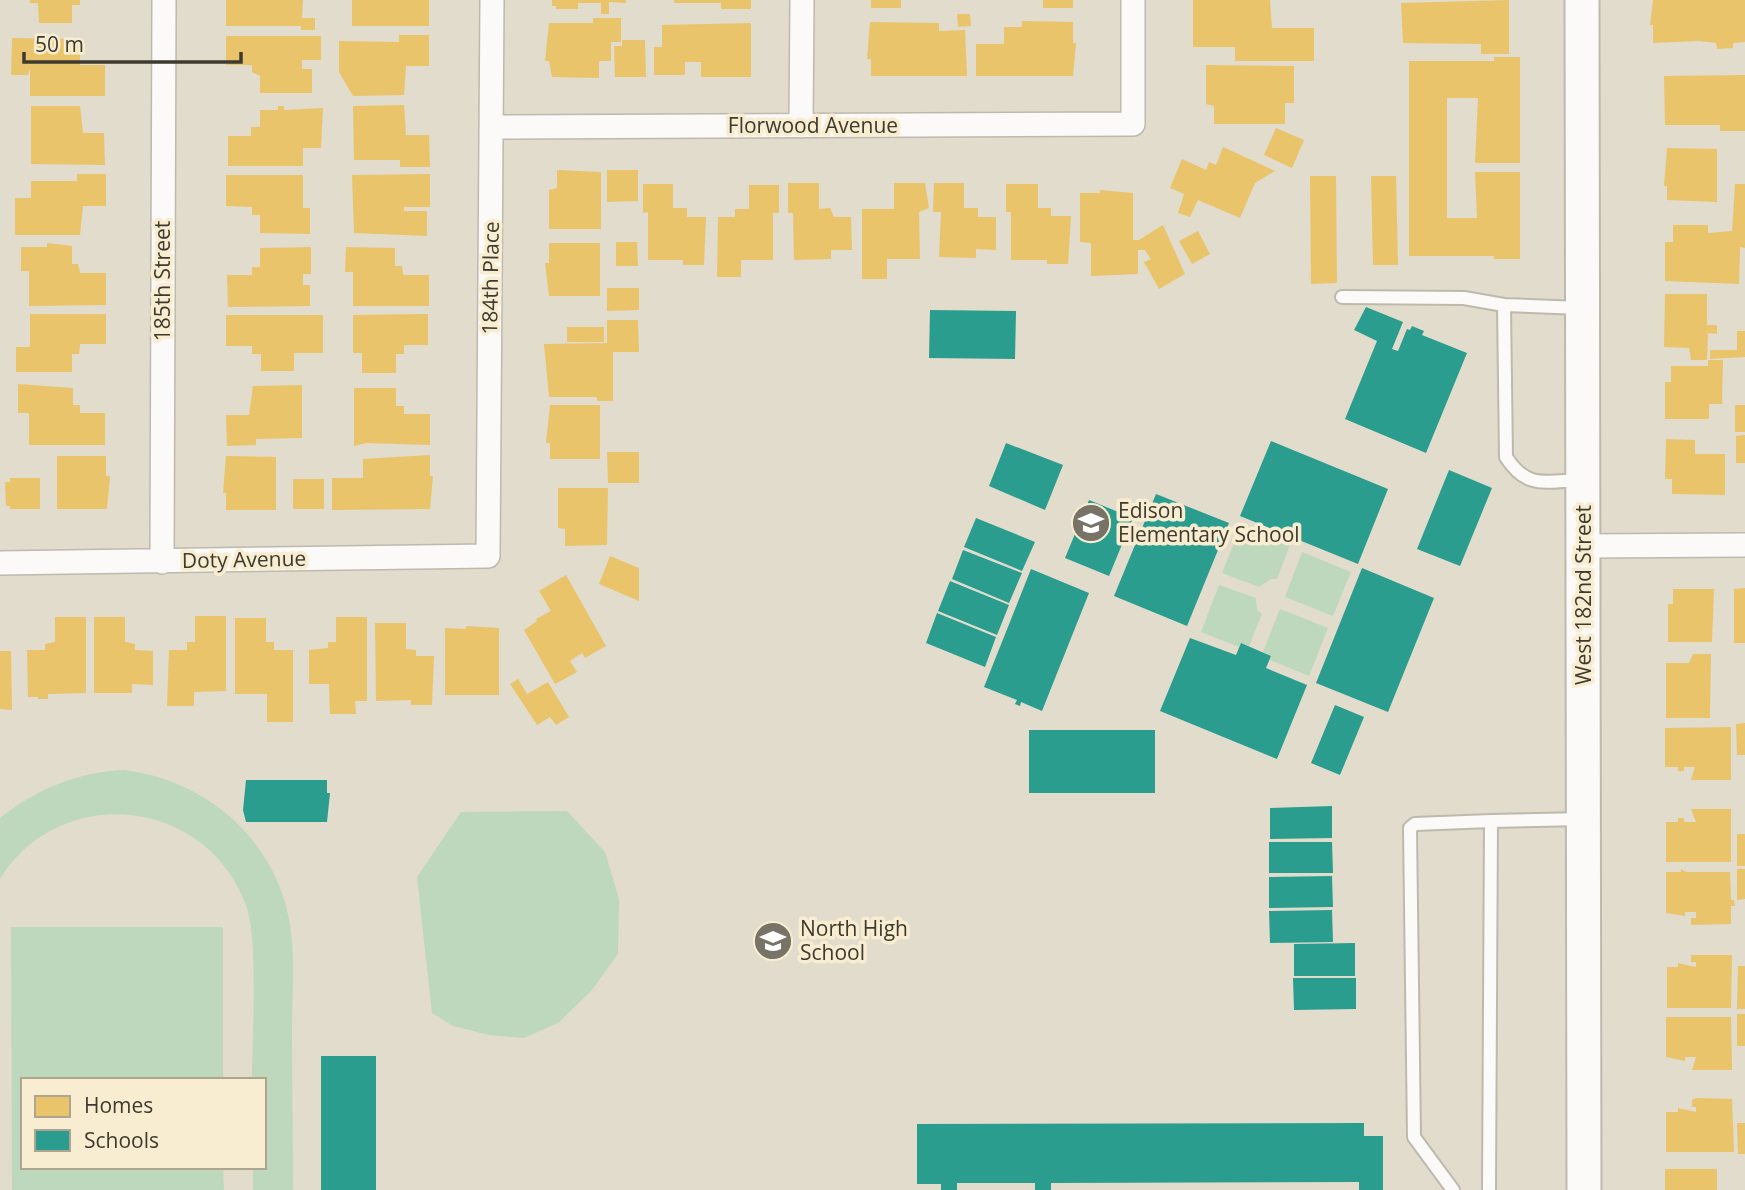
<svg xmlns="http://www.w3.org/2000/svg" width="1745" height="1190" font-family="'Open Sans',sans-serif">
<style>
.green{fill:#bdd8bc}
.homes{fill:#e9c46a}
.schools{fill:#2a9d8f}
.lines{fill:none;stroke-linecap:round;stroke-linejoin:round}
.lane-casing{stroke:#beb9ad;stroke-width:16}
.street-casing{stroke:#beb9ad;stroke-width:26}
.secondary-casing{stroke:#beb9ad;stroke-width:37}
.lane{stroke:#fbfaf8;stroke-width:12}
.street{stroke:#fbfaf8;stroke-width:23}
.secondary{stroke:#fbfaf8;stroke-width:33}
.labels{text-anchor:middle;stroke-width:7;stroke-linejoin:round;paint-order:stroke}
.street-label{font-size:21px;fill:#3e3a2f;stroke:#f8edd1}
.poi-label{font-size:21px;fill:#3e3a2f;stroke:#f8edd1;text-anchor:start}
</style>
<rect width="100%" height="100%" fill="#e2dccd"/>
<path class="green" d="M1241 526 1290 545 1277 579H1271L1259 587 1222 573Z
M1302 552 1351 572 1333 616 1285 597Z
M1219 585 1256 598 1257 610 1262 614 1249 646 1241 643 1239 647 1201 632Z
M1280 609 1328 628 1309 676 1270 660 1271 656 1263 652Z
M124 770C205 780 273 837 289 919 296 954 292 994 292 1030 292 1084 293 1137 293 1190H253V1167H264V1080H252C252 1036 259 942 246 905 206 797 60 782 0 879V818C37 789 77 772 124 770Z
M567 811 605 852 619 899 618 954 592 990 558 1023 524 1038 489 1035 453 1026 432 1013 417 877 461 812Z
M11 927H223V1080H23V1167H223L224 1190H12Z"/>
<path class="homes" d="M30 0H80V5H72V23H39L38 3H30Z
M226 0H303L302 18H315V30H301V26H226Z
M352 0H429V26H352Z
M552 0H626V3L609 2V14H601V3H578V9H556V6H552Z
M674 0H751V9H721V3H674Z
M871 0H901V8H871Z
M1043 0H1073V8H1043Z
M1193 0H1270L1272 28H1314V61H1235V47H1193Z
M1509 0V54H1481V44L1403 43 1401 3Z
M1653 0H1745V42L1733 43V48L1717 49 1716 43 1699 41 1653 43V25H1650Z
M957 14H970L971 26 958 27Z
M593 18H621V42H611V61H599V78L552 77 549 61H545L549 23H593Z
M1022 21 1073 22V43H1076L1073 76H976V44H1004V27H1022Z
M870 22 939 23V31L965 30 967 76H871V59H867Z
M751 23V77H701V62H685V75H654V47H662V25Z
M399 35H429V66H406L404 95 353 96 339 72V41L399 42Z
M226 36H321V60H302V69H312V93H260V76L252 72V65H226Z
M12 38 80 39V65H105V96H30V68L28 75H11Z
M622 40H645L646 77H615L614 46H622Z
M1494 57H1520V163H1475L1478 98H1447V218H1477L1475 172H1520V259H1494V256H1409V61H1494Z
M1206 65 1294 66V103H1285V124H1214V106L1206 104Z
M1745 75V131H1720V125H1665L1664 76Z
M404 105 406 135H429L430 167H400V160H354L353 106Z
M31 106H80L83 133H104L105 165 31 164Z
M278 106H284V110L323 108 321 148H303V166H228V136H251V127H260V110H278Z
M1276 128 1304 140 1292 168 1264 155Z
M1223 147 1275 171 1255 183 1240 218 1198 200 1190 217 1178 213 1184 194 1170 188 1182 159 1206 170 1209 162 1216 165Z
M1667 148 1717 149V202L1667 200V186H1664Z
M557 170 601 172V229H549V190L557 188Z
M607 170H638V201L607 202Z
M77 174H106V206H83L80 235H15V198H31V181H77Z
M430 174V207H404V211H427V236L354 233 352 175Z
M226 175H303V208H310V234L260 233V215H252V207L226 206Z
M1310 176H1336L1337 283 1311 284Z
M1371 176H1396L1398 265H1373Z
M788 183H819V209L830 208 834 217H851L852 250H831V259L794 260 793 213H788Z
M894 183H925L929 208 919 212 920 259H887V279H862V209H894Z
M934 183H964V208H978V217H996V250L976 249V258L939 257 941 212H933Z
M643 184H673V208H687V217H706L704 265H683V260H648V212L643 213Z
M1006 184H1038V208H1051V216H1071L1068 264H1047V260H1011V212H1006Z
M1735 184H1745V248L1740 247 1739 284 1665 281V242H1673V225H1708V233L1732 231Z
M749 185H779V213H773V260H741V277H717L718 217H735V209H749Z
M1100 190 1133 193V240H1139L1163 225 1185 274 1159 289 1144 262 1151 259 1145 250H1138V274L1091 276V243L1080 242V193H1100Z
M1198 231 1210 254 1192 264 1179 241Z
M616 242H637L638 266H616Z
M47 243 72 246V264H78L80 273H106V305L29 306V271H21V247H47Z
M549 243H600V296H549L545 263H549Z
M311 247V274H303V285H310V306L228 307 227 275H252V267H260V248Z
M346 247 395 248V266H402L403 275H429V306H353V272H345Z
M607 288H639V310L607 311Z
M1665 294H1707V325H1717V334L1708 333 1707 360H1691L1689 348 1664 347Z
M30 314H106V344H80L79 354H72V372H16V347H30Z
M428 314V345H404V354H396V373H362V353H353V315Z
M226 315H323V353H294V371H261V354H252V346H226Z
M607 320H638L639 352H613V401H597V397H549L544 344 607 343Z
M567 327H604V342H567Z
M1737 331H1745V357L1710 359V350H1737Z
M1708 360H1723L1722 404H1709V419H1665V382H1671V366H1708Z
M18 384 73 388V405H80V413H105V445H29V413H18Z
M302 385V438L256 439V445L227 446 226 415H249L253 386Z
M354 388H396V406H404V414H430V445L367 443 354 446Z
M550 405H600V459H550V443H546Z
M1735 405H1745V432H1735Z
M1745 435V463H1736V436Z
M1666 439 1695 440V454H1725V495L1672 494V479H1665Z
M607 452H639V483H608Z
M430 455V476H433L430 509 332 510V478H363V459Z
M57 456H106V476H110L107 509H57Z
M226 456 276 457V510H226V493H223Z
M10 478H40V509H10V506H6L5 482H10Z
M293 479H324V509H293Z
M558 488H608L607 545 565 546V529L558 528Z
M610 556 639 568V601L599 584Z
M566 575 606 646 585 658 582 653 570 661 577 672 555 684 524 630 537 621 536 619 551 611 539 591Z
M1745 588V643H1734V589Z
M1673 589H1714L1712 642H1668V604H1673Z
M195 616H226V691L194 692V706H167L169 650H187V642H195Z
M55 617H86V693L48 694V699H38V697H28L27 650H45V644L55 642Z
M94 617H125V642L135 644V650L153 651V685L132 684V693H94Z
M336 617H367V701H355L356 714H330L329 684H309V650L328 648V642H336Z
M235 618H266V642H274V650H293V722H267V694H235Z
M375 623H406V649L416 650V656H434L432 705H411V700L376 701Z
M466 626 499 628V695H445V628L466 629Z
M0 651H11L12 710 0 709Z
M1693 654H1711L1710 718H1666V663H1689Z
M518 679 527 694 548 682 569 717 556 725 550 717 537 725 510 684Z
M1745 723V755H1737L1736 724Z
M1731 727V780H1691L1695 767H1684V771H1678V767H1665V728Z
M1691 809H1731V862H1666V822H1678V818H1684V822H1696Z
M1737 834H1745V866H1737Z
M1681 869 1686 872H1730L1731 900H1734L1735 906H1731V924L1691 925V918H1696V912H1685V916L1666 913V872H1681Z
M1737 869H1745V899L1737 900Z
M1691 955H1732L1731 1008H1667V967H1678V963L1696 967V962H1691Z
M1738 966H1745V1009H1737Z
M1737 1014H1745V1046H1737Z
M1666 1017H1731L1732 1070H1692L1696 1057H1685V1061L1666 1057Z
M1696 1098 1732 1099 1734 1152H1666V1112H1678V1108L1696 1112V1107H1692V1100Z
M1737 1123H1745V1154H1738Z
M1665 1169H1717V1190H1665Z"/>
<path class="schools" d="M1366 307 1403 322 1392 349 1398 351 1407 329 1410 330 1412 326 1424 331 1422 335 1467 353 1426 453 1345 419 1377 341 1354 330Z
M930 310 1016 311 1015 359 929 358Z
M1271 441 1388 489 1358 564 1240 516Z
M1006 443 1063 465 1045 510 989 486Z
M1449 470 1492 488 1460 566 1417 549Z
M1156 494 1229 523 1187 626 1114 596Z
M1089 500 1133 518 1109 576 1065 558Z
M976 518 1035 542 1022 571 964 547Z
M963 550 1022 573 1009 603 952 579Z
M1362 568 1434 598 1388 712 1316 683Z
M1031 569 1089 593 1042 711 1021 702 1020 706 1015 704 1017 700 984 687Z
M950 581 1009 605 997 635 938 611Z
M937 613 996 637 985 667 926 643Z
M1190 638 1236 655 1241 643 1271 656 1266 668 1307 685 1277 759 1160 711Z
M1335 705 1364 717 1340 775 1311 763Z
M1029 730H1155V793H1029Z
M246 780H327V793H330L327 822H246L243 810Z
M1332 806V838L1270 839V808Z
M1269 842H1332L1333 873H1269Z
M1332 876 1333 907 1269 908V877Z
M1332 910 1333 942 1270 943 1269 911Z
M1355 943V976H1294V944Z
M1293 978H1356V1009L1294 1010Z
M321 1056H376V1190H321Z
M1364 1123V1136H1383V1190H1359V1182L1051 1183V1190H1035V1183H957V1190H941V1184H917V1124Z"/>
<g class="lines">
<g class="lane-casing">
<path id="lane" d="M1342 297 1464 298 1504 305
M1580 308 1504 305 1506 457C1527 490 1546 481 1581 480
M1453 1190 1414 1137 1410 828 1415 824 1491 821
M1489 1190 1491 821 1584 819"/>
</g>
<g class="street-casing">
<path id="street" d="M801 126 802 0
M492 127 1133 124V0
M1585 546 1745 545
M162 562 164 0
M0 563 488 556 492 0"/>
</g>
<g class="secondary-casing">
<path id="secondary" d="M1582 0 1584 1190"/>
</g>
<use href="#lane" class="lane"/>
<use href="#street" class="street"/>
<use href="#secondary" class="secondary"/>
</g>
<defs>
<g id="school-disc" transform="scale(2.0125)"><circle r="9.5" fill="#777366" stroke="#f8edd1"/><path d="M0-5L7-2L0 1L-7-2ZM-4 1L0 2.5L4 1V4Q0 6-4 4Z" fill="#fff"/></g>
</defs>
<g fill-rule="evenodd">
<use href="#school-disc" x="1091" y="523"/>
<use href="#school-disc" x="773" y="941"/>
</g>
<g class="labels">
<g class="street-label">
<text x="813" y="133">Florwood Avenue</text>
<text transform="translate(491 278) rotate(-89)" y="7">184th Place</text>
<text transform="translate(163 281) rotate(-90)" y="7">185th Street</text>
<text transform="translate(244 560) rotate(-1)" y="7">Doty Avenue</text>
<text transform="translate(1584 595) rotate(-90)" y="7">West 182nd Street</text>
</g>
<g class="poi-label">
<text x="1118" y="518">Edison<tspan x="1118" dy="24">Elementary School</tspan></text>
<text x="800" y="936">North High<tspan x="800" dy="24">School</tspan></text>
</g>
</g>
<rect x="21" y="1078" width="245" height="91" fill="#f8edd1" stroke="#aea590" stroke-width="2"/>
<rect x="35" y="1096" width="35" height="21" fill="#e9c46a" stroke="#aea590" stroke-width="2"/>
<text x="84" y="1113" font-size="21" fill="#3e3a2f">Homes</text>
<rect x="35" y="1130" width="35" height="21" fill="#2a9d8f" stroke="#aea590" stroke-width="2"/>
<text x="84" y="1148" font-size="21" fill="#3e3a2f">Schools</text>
<path d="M24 52v10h217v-10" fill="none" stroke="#3e3a2f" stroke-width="3.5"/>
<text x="35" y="52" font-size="21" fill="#3e3a2f" stroke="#f8edd1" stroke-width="5" paint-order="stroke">50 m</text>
</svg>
